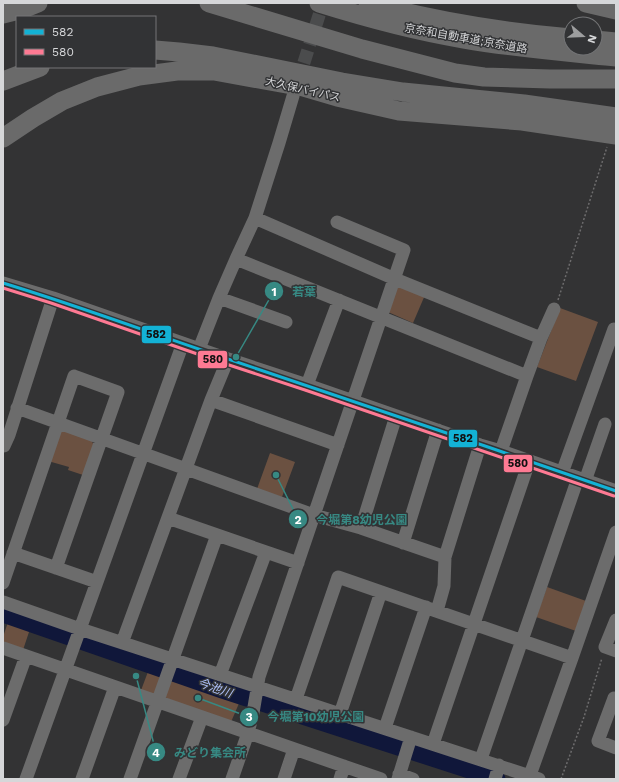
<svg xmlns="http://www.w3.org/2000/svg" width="619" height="782" font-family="'Work Sans','Noto Sans JP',sans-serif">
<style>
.green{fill:#6b5141}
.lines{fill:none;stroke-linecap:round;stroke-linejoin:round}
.river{stroke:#10173a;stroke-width:17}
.minor-tunnel{stroke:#4b4c4d;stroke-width:13;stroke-dasharray:13 6;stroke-linecap:butt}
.path{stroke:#6d6c6d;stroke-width:1.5;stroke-dasharray:2 2;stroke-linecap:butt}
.minor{stroke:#6c6c6c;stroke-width:13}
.highway{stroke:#6a6a6a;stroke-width:19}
.bus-1-casing{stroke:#323335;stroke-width:6}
.bus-2-casing{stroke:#323335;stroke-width:6}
.bus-1{stroke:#13b2d5;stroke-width:3}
.bus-2{stroke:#fe7a93;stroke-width:3}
.labels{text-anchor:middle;stroke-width:3;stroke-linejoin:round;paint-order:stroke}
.street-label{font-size:11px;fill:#d6d7d9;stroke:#323335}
.water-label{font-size:12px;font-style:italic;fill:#b0c3fe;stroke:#323335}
.leader{fill:none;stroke:#378983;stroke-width:1.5}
.callout-dot{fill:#378983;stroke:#323335;stroke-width:1.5}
.mark-label{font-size:12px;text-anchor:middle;font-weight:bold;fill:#fff}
.callout-label{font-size:12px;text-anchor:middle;font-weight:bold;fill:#378983;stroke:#323335;stroke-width:3;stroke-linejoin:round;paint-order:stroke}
.line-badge{stroke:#323335;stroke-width:1.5}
.pale-badge-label{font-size:11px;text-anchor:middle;font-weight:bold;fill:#111}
</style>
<rect width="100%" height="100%" fill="#333334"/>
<path class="green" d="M398 286 425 295 413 323 388 312Z
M560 308 598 322 576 381 537 367Z
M64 430 91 439 94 446 83 475 68 470 69 467 48 461 58 431Z
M270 453 295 462 282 497 257 489Z
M547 587 586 601 576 631 536 617Z
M8 622 30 629 22 653 3 647V637Z
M149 669 164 674 157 695 140 693Z
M171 678H175L240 701 231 722 167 700 164 695Z"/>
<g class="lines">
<path class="river" d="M3 614 222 690 497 779"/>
<path class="minor-tunnel" d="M298 81 323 3"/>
<path class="path" d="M558 300 607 147
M561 779 584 717 602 658"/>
<path class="minor" d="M255 218 395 279 541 338 527 376 501 451
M236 259 527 376
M3 283 53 298 228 359 307 385 480 445 501 451 616 491
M219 298 286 322
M541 338 554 309
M199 349 219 298 236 259 255 218 279 143 293 96
M307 385 339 300
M211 400 338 445
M17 408 314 515 361 528 445 557
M4 446 9 435 53 298
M562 473 614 329
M585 481 605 424
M168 518 298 563
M361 528 396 416
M403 543 438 430
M13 553 97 582
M3 583 74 376 118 392 56 568
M3 602 80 629 539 779
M437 611 444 586 445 557 480 445
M616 620 605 647 616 651
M122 643 211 400 228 359
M3 648 381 779
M220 675 266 552
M296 699 338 577 572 658
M616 699 614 698 598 741 616 748
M340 714 381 592
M3 720 26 656
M385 728 426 607
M433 744 529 462
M481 759 578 478
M399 774 413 779
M530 775 572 658 616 532
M26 779 183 343
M82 779 115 687
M130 779 217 535
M179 779 202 717
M232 779 248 733 253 713 259 677 404 250 337 222
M284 779 294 749
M340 779 344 766
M398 779 411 737
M495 779 499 765"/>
<path class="highway" d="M209 3 362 49 455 73 484 77 550 79H616
M319 3C367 18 415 31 464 39 515 48 565 52 616 57
M368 3C434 21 502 32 571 38
M586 3 616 10
M3 14 23 9 38 3
M595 40 616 42
M155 50 179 52 213 56 342 82 403 92 524 104 616 117
M3 81 40 67
M3 138 33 118 62 101 97 87 139 76 177 71H214L303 87 337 97 399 111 522 121 616 135"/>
<g class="bus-1-casing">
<path id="bus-1" d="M3 283C79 306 153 334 228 359 357 403 487 446 616 491"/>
</g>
<g class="bus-2-casing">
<path id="bus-2" d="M3 288 51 303 226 364 305 390 614 496"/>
</g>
<use href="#bus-1" class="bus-1"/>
<use href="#bus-2" class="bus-2"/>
</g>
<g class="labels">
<g class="street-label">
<text transform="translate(466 38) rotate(10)" y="4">京奈和自動車道;京奈道路</text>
<text transform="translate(303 89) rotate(13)" y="4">大久保バイパス</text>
</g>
<g class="water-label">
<text transform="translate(215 688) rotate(19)" y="4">今池川</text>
</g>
</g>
<path class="leader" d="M236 357L274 291M276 475L298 519M198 698L249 717M136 676L156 752"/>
<g class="callout-dot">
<circle cx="236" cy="357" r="4"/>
<circle cx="276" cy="475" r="4"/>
<circle cx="198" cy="698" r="4"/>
<circle cx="136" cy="676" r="4"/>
<circle cx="274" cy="291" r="10"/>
<circle cx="298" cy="519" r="10"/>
<circle cx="249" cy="717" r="10"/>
<circle cx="156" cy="752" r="10"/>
</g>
<g class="mark-label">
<text x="274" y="296">1</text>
<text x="298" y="524">2</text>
<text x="249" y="721">3</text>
<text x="156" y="757">4</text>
</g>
<g class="callout-label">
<text x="304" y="296">若葉</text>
<text x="362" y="524">今堀第8幼児公園</text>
<text x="316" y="721">今堀第10幼児公園</text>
<text x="210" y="757">みどり集会所</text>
</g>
<g class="line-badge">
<rect x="141" y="325" width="31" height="19" rx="4" fill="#13b2d5"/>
<rect x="197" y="350" width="31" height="19" rx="4" fill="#fe7a93"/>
<rect x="448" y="429" width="30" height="19" rx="4" fill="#13b2d5"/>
<rect x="503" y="454" width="30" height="19" rx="4" fill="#fe7a93"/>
</g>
<g class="pale-badge-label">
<text x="156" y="338">582</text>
<text x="213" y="363">580</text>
<text x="463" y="442">582</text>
<text x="518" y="467">580</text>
</g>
<rect width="619" height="782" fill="none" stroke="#d6d7d9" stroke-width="8"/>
<rect x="16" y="16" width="140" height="52" fill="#323335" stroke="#747577"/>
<rect x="24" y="29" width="20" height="6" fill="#13b2d5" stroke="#747577"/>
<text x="52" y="36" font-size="12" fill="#d6d7d9">582</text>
<rect x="24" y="49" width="20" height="6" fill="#fe7a93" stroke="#747577"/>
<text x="52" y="56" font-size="12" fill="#d6d7d9">580</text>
<g transform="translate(583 36) rotate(109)"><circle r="19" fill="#323335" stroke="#747577"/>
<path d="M0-3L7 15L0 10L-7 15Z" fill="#9d9e9f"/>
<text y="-6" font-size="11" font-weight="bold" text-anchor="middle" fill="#d6d7d9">N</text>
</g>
</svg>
